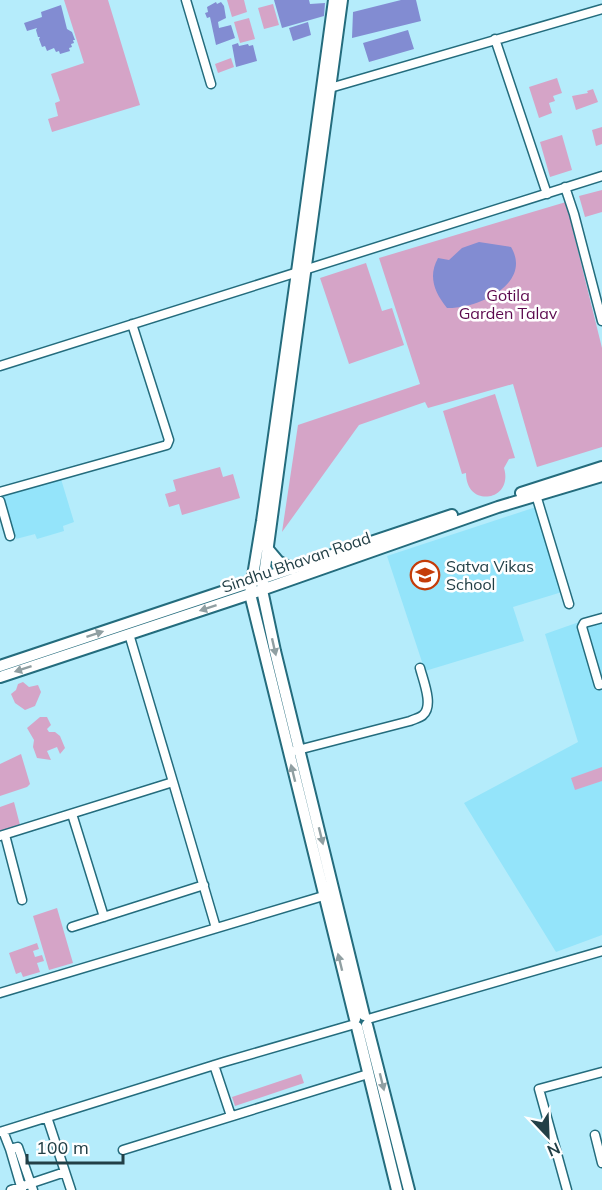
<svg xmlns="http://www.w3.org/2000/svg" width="602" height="1190" font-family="Mulish,sans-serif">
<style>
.built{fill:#94e4fa}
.green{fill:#d5a4c7}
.water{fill:#828cd2}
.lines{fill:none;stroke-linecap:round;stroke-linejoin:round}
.minor-casing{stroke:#246c7d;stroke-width:11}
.major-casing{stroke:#246c7d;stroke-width:14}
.minor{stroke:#fff;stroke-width:8}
.major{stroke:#fff;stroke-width:10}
.oneway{fill:#909fa2}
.labels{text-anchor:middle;stroke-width:5;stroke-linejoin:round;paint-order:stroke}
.park-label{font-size:16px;fill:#5b084d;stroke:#fff}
.street-label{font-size:16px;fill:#223f46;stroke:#fff}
.poi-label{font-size:16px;fill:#223f46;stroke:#fff;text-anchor:start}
</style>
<rect width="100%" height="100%" fill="#b5ecfb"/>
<path class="built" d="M61 479 74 522 63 526 64 531 37 539 35 534 16 539 3 496Z
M536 507 562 592 513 607 524 641 425 671 387 556Z
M602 614V935L556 952 464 803 578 742 545 634Z"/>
<path class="green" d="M64 0H108L140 105 52 132 48 119 58 116 55 103 60 101 51 74 84 63Z
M227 0H244L247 12 232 17Z
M273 4 279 25 264 29 258 8Z
M249 18 255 39 240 43 234 22Z
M231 58 234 67 218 73 215 64Z
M557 78 562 93 553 96 555 101 549 103 552 113 539 118 529 87Z
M593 89 598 102 576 110 572 96 588 93 587 91Z
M602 127V144L596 146 592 130Z
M562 135 572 170 550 177 540 142Z
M602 190V212L585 217 579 196Z
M566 202 602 348V447L537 467 513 384 428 408 425 402 359 425 282 532 298 425 420 384 379 258Z
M366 263 382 311 392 308 404 345 349 364 320 278Z
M495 394 515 458 509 459 504 468C514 501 466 509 466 473L462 474 443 411Z
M220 467 223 477 233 474 240 498 182 515 179 504 169 507 165 494 176 491 173 480Z
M23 682 29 687 38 685 41 692 35 706 25 710 15 703 11 694 16 690 18 684Z
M40 717H47L51 725 47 729 49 732H55L60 736 65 748 60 754 57 747 47 751 51 760 37 758 33 747 34 740 27 728Z
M21 754 30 784 27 787 0 796V764Z
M602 767V781L575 790 571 778Z
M14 802 20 825 0 832V807Z
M57 908 73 963 49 970 33 916Z
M37 943 39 949 33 951 35 957 42 955 44 961 37 963 40 972 23 977 21 972 16 974 9 953Z
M301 1074 304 1083 235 1106 232 1097Z"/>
<path class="water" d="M274 0H309L310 4 325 3 324 16 282 28Z
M401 0H416L421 21 352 38 353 12Z
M216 2 217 4 221 2 224 6 226 18 218 22 219 28 231 25 235 38 216 45 210 17 207 18 205 13 208 12 207 7Z
M61 5 67 29 72 32 75 40H73L74 43 71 44 72 47 69 48 70 51 60 54 59 51 56 52 54 48 47 51 45 46 42 47 39 39 40 37H38L36 30 37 28 27 31 24 23 42 17 41 12Z
M308 22 311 35 293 41 289 28Z
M408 30 414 49 369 62 363 43Z
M238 43 239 46 248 44 249 46 253 45 257 61 236 67 232 45Z
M479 242 511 247C533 284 477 309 447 308 434 292 428 276 438 258L449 260 462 248Z"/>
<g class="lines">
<g class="minor-casing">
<path id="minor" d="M186 0 211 84
M495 39 547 194
M330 88 602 9
M565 187 574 214 602 321
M0 366 602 176
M0 492 167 445 169 440 132 324
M536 495 569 604
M0 501 10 536
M602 618 584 623 582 627 599 685 602 684
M294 751 410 721C414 719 420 718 423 715 434 706 423 680 420 668
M173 782 216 928
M72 814 104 917
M5 835 22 900
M0 836 173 782 129 634
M72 927 204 885
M0 993 330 894
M368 1019 602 951
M214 1065 231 1116
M47 1117 71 1190
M3 1131 10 1149
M0 1132 224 1062 355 1024
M595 1135 602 1163
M123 1150 368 1074
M11 1190 65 1172
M22 1190 10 1149 18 1147 33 1190
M567 1190 539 1089 602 1072"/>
</g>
<g class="major-casing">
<path id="major" d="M334 0 297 272 262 521 250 594 355 1019
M342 0 262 590 275 651 364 1015
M521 493 602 467
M267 548 278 561 292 569
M0 666 452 515
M0 677 250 594 498 507 602 476
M367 1025 409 1190
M357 1027 397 1190"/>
</g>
<use href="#minor" class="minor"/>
<use href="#major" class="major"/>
</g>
<defs><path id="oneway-solid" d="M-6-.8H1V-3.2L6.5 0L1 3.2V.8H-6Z" transform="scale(1.5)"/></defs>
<g class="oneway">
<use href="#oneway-solid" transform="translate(208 608) rotate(162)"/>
<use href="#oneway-solid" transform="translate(95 634) rotate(-18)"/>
<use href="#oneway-solid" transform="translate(274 647) rotate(77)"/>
<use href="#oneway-solid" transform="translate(23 669) rotate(162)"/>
<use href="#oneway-solid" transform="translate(293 773) rotate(-104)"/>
<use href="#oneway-solid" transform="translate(321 836) rotate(76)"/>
<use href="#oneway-solid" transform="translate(340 962) rotate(-104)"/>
<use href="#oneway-solid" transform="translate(382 1082) rotate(76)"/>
</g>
<defs>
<g id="school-ring" transform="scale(1.5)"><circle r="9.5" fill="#fff" stroke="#c43c09" stroke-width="1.5"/><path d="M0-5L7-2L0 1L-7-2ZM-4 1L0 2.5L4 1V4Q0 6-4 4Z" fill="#c43c09"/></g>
</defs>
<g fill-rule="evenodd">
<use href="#school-ring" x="425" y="575"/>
</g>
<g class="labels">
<g class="park-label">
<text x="508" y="301">Gotila<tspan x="508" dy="18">Garden Talav</tspan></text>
</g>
<g class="street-label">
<text transform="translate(296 562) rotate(-19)" y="6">Sindhu Bhavan Road</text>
</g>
<g class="poi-label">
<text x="446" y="572">Satva Vikas<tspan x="446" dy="18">School</tspan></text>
</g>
</g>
<g transform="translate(548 1136) rotate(157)" stroke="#ffffff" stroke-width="4.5" paint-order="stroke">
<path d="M0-4.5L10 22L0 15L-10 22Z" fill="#223f46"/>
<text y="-9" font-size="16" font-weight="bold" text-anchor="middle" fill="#223f46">N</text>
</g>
<path d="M27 1154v9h96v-9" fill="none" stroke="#223f46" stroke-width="3"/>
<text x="36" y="1154" font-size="18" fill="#223f46" stroke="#ffffff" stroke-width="4.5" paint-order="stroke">100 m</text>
</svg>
